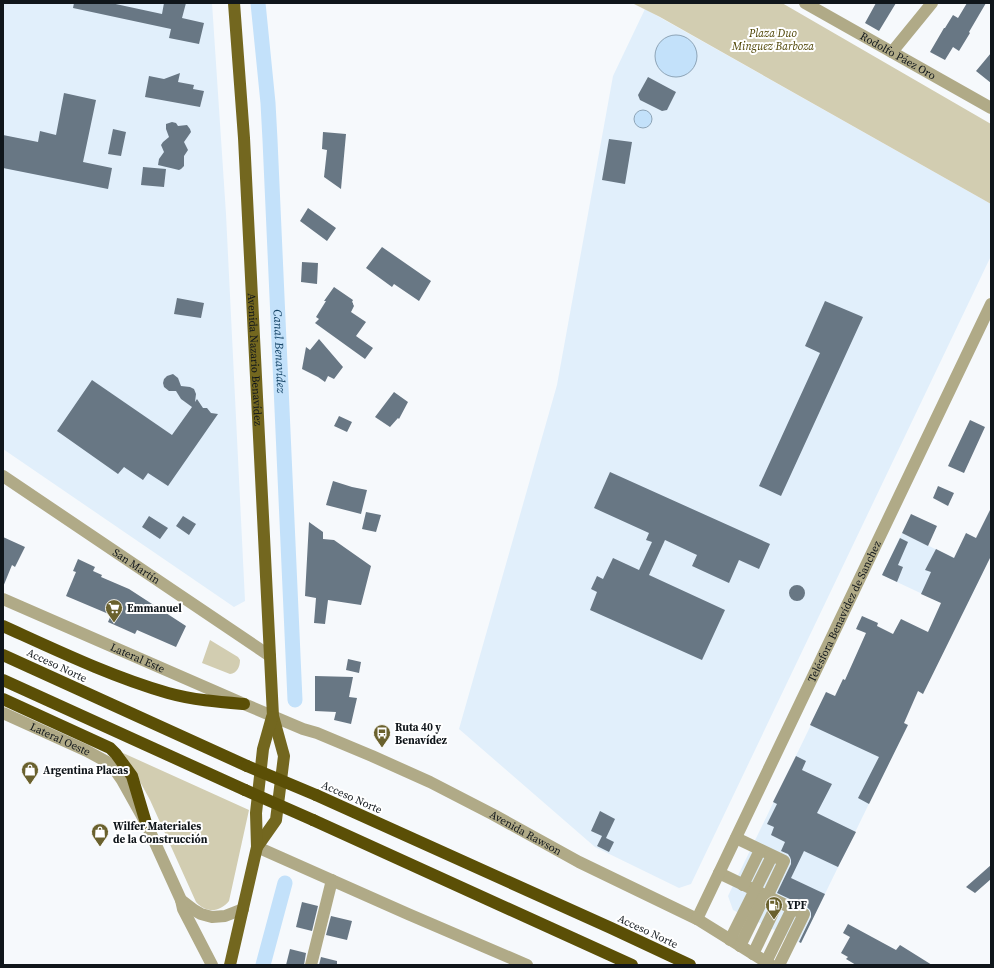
<svg xmlns="http://www.w3.org/2000/svg" width="994" height="968" font-family="'Source Serif 4',serif">
<style>
.built{fill:#e1effb}
.green{fill:#d2cdb1}
.water{fill:#c3e1fa;stroke:#8da4b7}
.lines{fill:none;stroke-linecap:round;stroke-linejoin:round}
.canal{stroke:#c3e1fa;stroke-width:15}
.building{fill:#687784}
.minor{stroke:#b0aa87;stroke-width:12}
.major{stroke:#73671f;stroke-width:12}
.highway{stroke:#5b4f06;stroke-width:12}
.highway-bridge{stroke:#5b4f06;stroke-width:12}
.labels{text-anchor:middle;stroke-width:4;stroke-linejoin:round;paint-order:stroke}
.park-label{font-size:11px;font-style:italic;fill:#4c4201;stroke:#fff}
.street-label{font-size:11px;fill:#10161b;stroke:#fff}
.poi-label{font-size:11px;font-weight:bold;fill:#10161b;stroke:#fff;text-anchor:start}
.water-label{font-size:12px;font-style:italic;fill:#154466;stroke:#fff}
</style>
<rect width="100%" height="100%" fill="#f6f9fc"/>
<path class="built" d="M3 3H212L226 214 245 601 234 607 3 449Z
M645 9 991 204V256L691 884 679 888 595 847 459 729 557 385 613 76Z
M902 533 983 572 963 613 882 575Z
M824 698 903 734 801 943 733 910 728 896Z"/>
<path class="green" d="M632 3H782L991 124V204L660 17Z
M210 640 238 657 240 660C240 667 237 673 230 674L202 663Z
M123 753 249 810 229 901C219 913 206 913 196 902L150 800 132 767Z"/>
<path class="water" d="M655 56a21 21 0 1 1 42 0a21 21 0 1 1-42 0Z
M634 119a9 9 0 1 1 18 0a9 9 0 1 1-18 0Z"/>
<g class="lines">
<g class="canal">
<path id="s1" d="M258 3 268 103 270 140 295 700"/>
<path d="M263 965 285 883"/>
</g>
</g>
<path class="building" d="M74 3H111L162 14 164 3H186L182 18 204 23 199 44 169 38 171 29 73 8Z
M876 3H896L879 31 865 23Z
M967 3H986L969 32 970 33 959 51 953 47 945 60 930 52 944 28H945L953 15 958 18Z
M991 53V83L976 71Z
M180 73 178 82 194 85 193 89 204 91 200 107 145 97 149 76 164 79Z
M648 77 676 92 667 110 662 111 640 100 638 95Z
M64 93 96 100 83 162 112 168 108 189 3 168V135L38 142 40 131 56 135Z
M172 122 176 123 178 126 187 125 190 129 191 132 184 142 188 150 184 156V166L181 169 179 170 158 165 159 159 164 152 161 145 163 142 169 137 166 129V124Z
M113 129 126 132 121 156 108 154Z
M323 132 346 134 341 189 324 177 327 150 322 149Z
M609 139 632 142 625 184 602 180Z
M143 167 166 169 164 187 141 185Z
M308 208 336 228 327 241 300 221Z
M382 247 431 281 419 301 394 284 392 287 366 268Z
M302 262 318 263 317 284 301 282Z
M334 287 353 300 352 302 353 303V304L354 306 351 312 366 322 356 336 373 348 365 359 315 323 319 319 316 317 326 301H324Z
M177 298 204 303 201 318 174 314Z
M825 301 863 317 781 496 759 486 820 353 805 346Z
M319 339 343 367 334 379 328 376 325 382 318 377 302 369 306 347 310 350Z
M173 374 178 378 181 386 190 387 194 389 196 394 195 402 197 399 203 408H207L211 413 218 414 168 486 148 473 143 480 124 467 118 474 57 431 92 380 172 435 192 407 181 399 176 391H169L164 387 163 383 164 379 167 376Z
M394 392 408 402 399 419 398 418 390 427 375 417Z
M339 416 352 422 347 432 334 426Z
M970 420 985 427 964 473 948 466Z
M610 472 770 544 759 569 739 560 729 583 692 566 697 555 665 540 649 575 725 610 702 660 590 610 597 592 591 589 597 576 603 579 613 558 639 570 652 542 646 540 649 533 594 508Z
M333 481 352 487 367 490 361 514 326 505Z
M938 486 954 493 948 506 933 498Z
M991 508V556L923 694 918 691 904 723 908 725 869 804 858 798 879 757 810 725 826 692 835 696 843 679 845 680 866 633 856 629 862 616 878 623 877 626 893 634 901 619 928 632 941 603 921 594 931 572 925 570 936 549 954 558 966 533 976 538Z
M366 512 381 515 376 532 362 529Z
M911 514 937 526 928 546 902 533Z
M149 516 168 528 160 539 142 527Z
M183 516 196 524 189 535 176 526Z
M309 522 323 532V539L334 540 371 566 361 605 328 600 325 624 314 623 316 598 305 596Z
M3 537 25 547 15 567 12 565 3 587Z
M900 538 908 542 898 565 903 567 897 582 882 575Z
M78 559 95 567 93 571 102 575 101 577 129 589 186 626 176 647 137 630 135 634 108 622 111 615 66 596 76 572 73 571Z
M789 593a8 8 0 1 1 16 0a8 8 0 1 1-16 0Z
M348 659 361 662 359 673 346 670Z
M315 676 353 677 349 697 357 698 351 724 334 720 336 712 315 711Z
M796 756 806 761 802 770 832 784 817 813 856 832 838 867 804 851 791 878 825 894 801 943 799 942 811 917V913L810 910 807 907 777 893 791 864V860L790 857 788 854 781 851 785 842 771 835 774 827 767 824 777 804 773 802Z
M600 811 615 819 606 838 614 842 609 852 597 846 602 836 591 831Z
M991 865V879L975 893 966 887Z
M302 902 318 906 312 931 296 927Z
M331 916 352 921 347 940 326 935Z
M848 924 896 950 900 945 932 965H856L846 959 848 957 841 953 850 937 843 933Z
M290 949 306 953 304 965H286Z
M321 957 337 961V965H319Z"/>
<g class="lines">
<g class="minor">
<path id="s2" d="M805 3 991 108"/>
<path d="M892 52 932 3"/>
<path id="s3" d="M3 476 270 656"/>
<path id="s4" d="M3 599 244 704 303 729 317 733 372 756 430 782 494 815 579 862 697 919 771 965"/>
<path id="s5" d="M3 713 87 751 109 763 115 770 122 780 146 823 181 900 194 910 201 914 212 917 225 916 243 909"/>
<path d="M736 838 784 861 767 897"/>
<path d="M257 847 408 914 527 965"/>
<path d="M719 873 804 914 779 965"/>
<path d="M743 885 760 850"/>
<path d="M181 900 183 909 212 965"/>
<path id="s6" d="M697 919 991 304"/>
<path d="M730 940 772 856"/>
<path d="M740 946 765 895"/>
<path d="M753 954 778 902"/>
<path d="M766 962 792 909"/>
<path d="M311 965 332 880"/>
</g>
<g class="major">
<path id="s7" d="M234 3 244 138 273 716 284 756 276 820 257 847"/>
<path d="M230 965 257 847 256 813 263 749 272 717"/>
</g>
<path class="highway" d="M3 626C56 650 112 677 168 693 193 700 219 702 244 704
M3 655 247 766
M3 680 245 790
M3 699 110 748 116 754 132 776 146 823
M316 795 611 928 690 965
M313 820 632 965"/>
<path class="highway-bridge" d="M247 766 316 795
M245 790 313 820"/>
</g>
<defs>
<g id="supermarket-pin" transform="scale(0.9)"><path d="M0 17L-7.5 6A9.5 9.5 0 1 1 7.5 6Z" fill="#6a612d" stroke="#fff"/><path d="M-6-5.5h2.5l.6 2H6L4.5 2H-2.5L-4.4-4H-6ZM-1.5 3.2a1.3 1.3 0 1 0 .1 0ZM3 3.2a1.3 1.3 0 1 0 .1 0Z" fill="#fff"/></g>
<g id="bus-pin" transform="scale(0.9)"><path d="M0 17L-7.5 6A9.5 9.5 0 1 1 7.5 6Z" fill="#6a612d" stroke="#fff"/><path d="M-5-6H5V4H4V6H2V4H-2V6H-4V4H-5ZM-3.5-4V0h7V-4ZM-3.5 1.2v1.5H-2V1.2ZM2 1.2v1.5H3.5V1.2Z" fill="#fff"/></g>
<g id="shop-pin" transform="scale(0.9)"><path d="M0 17L-7.5 6A9.5 9.5 0 1 1 7.5 6Z" fill="#6a612d" stroke="#fff"/><path d="M-5-2.5h2.3a2.7 3.5 0 0 1 5.4 0H5L5.5 6h-11ZM-1.5-2.5h3a1.5 2.3 0 0 0-3 0Z" fill="#fff"/></g>
<g id="fuel-pin" transform="scale(0.9)"><path d="M0 17L-7.5 6A9.5 9.5 0 1 1 7.5 6Z" fill="#6a612d" stroke="#fff"/><path d="M-5.5-6h7V0h2V4h1.3V-2.5L3-4.5l.8-.8L6-3V5H2.5V1h-1V6h-7ZM-4.2-4.7v3.2H.2V-4.7Z" fill="#fff"/></g>
</defs>
<g fill-rule="evenodd">
<use href="#supermarket-pin" x="114" y="608"/>
<use href="#bus-pin" x="382" y="733"/>
<use href="#shop-pin" x="30" y="770"/>
<use href="#shop-pin" x="100" y="832"/>
<use href="#fuel-pin" x="774" y="905"/>
</g>
<g class="labels">
<g class="park-label">
<text x="773" y="37">Plaza Duo<tspan x="773" dy="13">Minguez Barboza</tspan></text>
</g>
<g class="street-label">
<text dy="4" stroke="none"><textPath href="#s2" startOffset="107">Rodolfo Páez Oro</textPath></text>
<text dy="4" stroke="none"><textPath href="#s7" startOffset="357">Avenida Nazario Benavídez</textPath></text>
<text dy="4" stroke="none"><textPath href="#s3" startOffset="161">San Martín</textPath></text>
<text dy="4" stroke="none"><textPath href="#s6" startOffset="341">Telésfora Benavídez de Sanchez</textPath></text>
<text dy="4" stroke="none"><textPath href="#s4" startOffset="147">Lateral Este</textPath></text>
<text transform="translate(57 665) rotate(25)" y="4">Acceso Norte</text>
<text dy="4" stroke="none"><textPath href="#s5" startOffset="63">Lateral Oeste</textPath></text>
<text transform="translate(352 797) rotate(24)" y="4">Acceso Norte</text>
<text dy="4" stroke="none"><textPath href="#s4" startOffset="573">Avenida Rawson</textPath></text>
<text transform="translate(648 931) rotate(25)" y="4">Acceso Norte</text>
</g>
<g class="poi-label">
<text x="127" y="612">Emmanuel</text>
<text x="395" y="731">Ruta 40 y<tspan x="395" dy="13">Benavídez</tspan></text>
<text x="43" y="774">Argentina Placas</text>
<text x="113" y="830">Wilfer Materiales<tspan x="113" dy="13">de la Construcción</tspan></text>
<text x="787" y="909">YPF</text>
</g>
<g class="water-label">
<text dy="4" stroke="none"><textPath href="#s1" startOffset="349">Canal Benavídez</textPath></text>
</g>
</g>
<rect width="994" height="968" fill="none" stroke="#10161b" stroke-width="8"/>
</svg>
